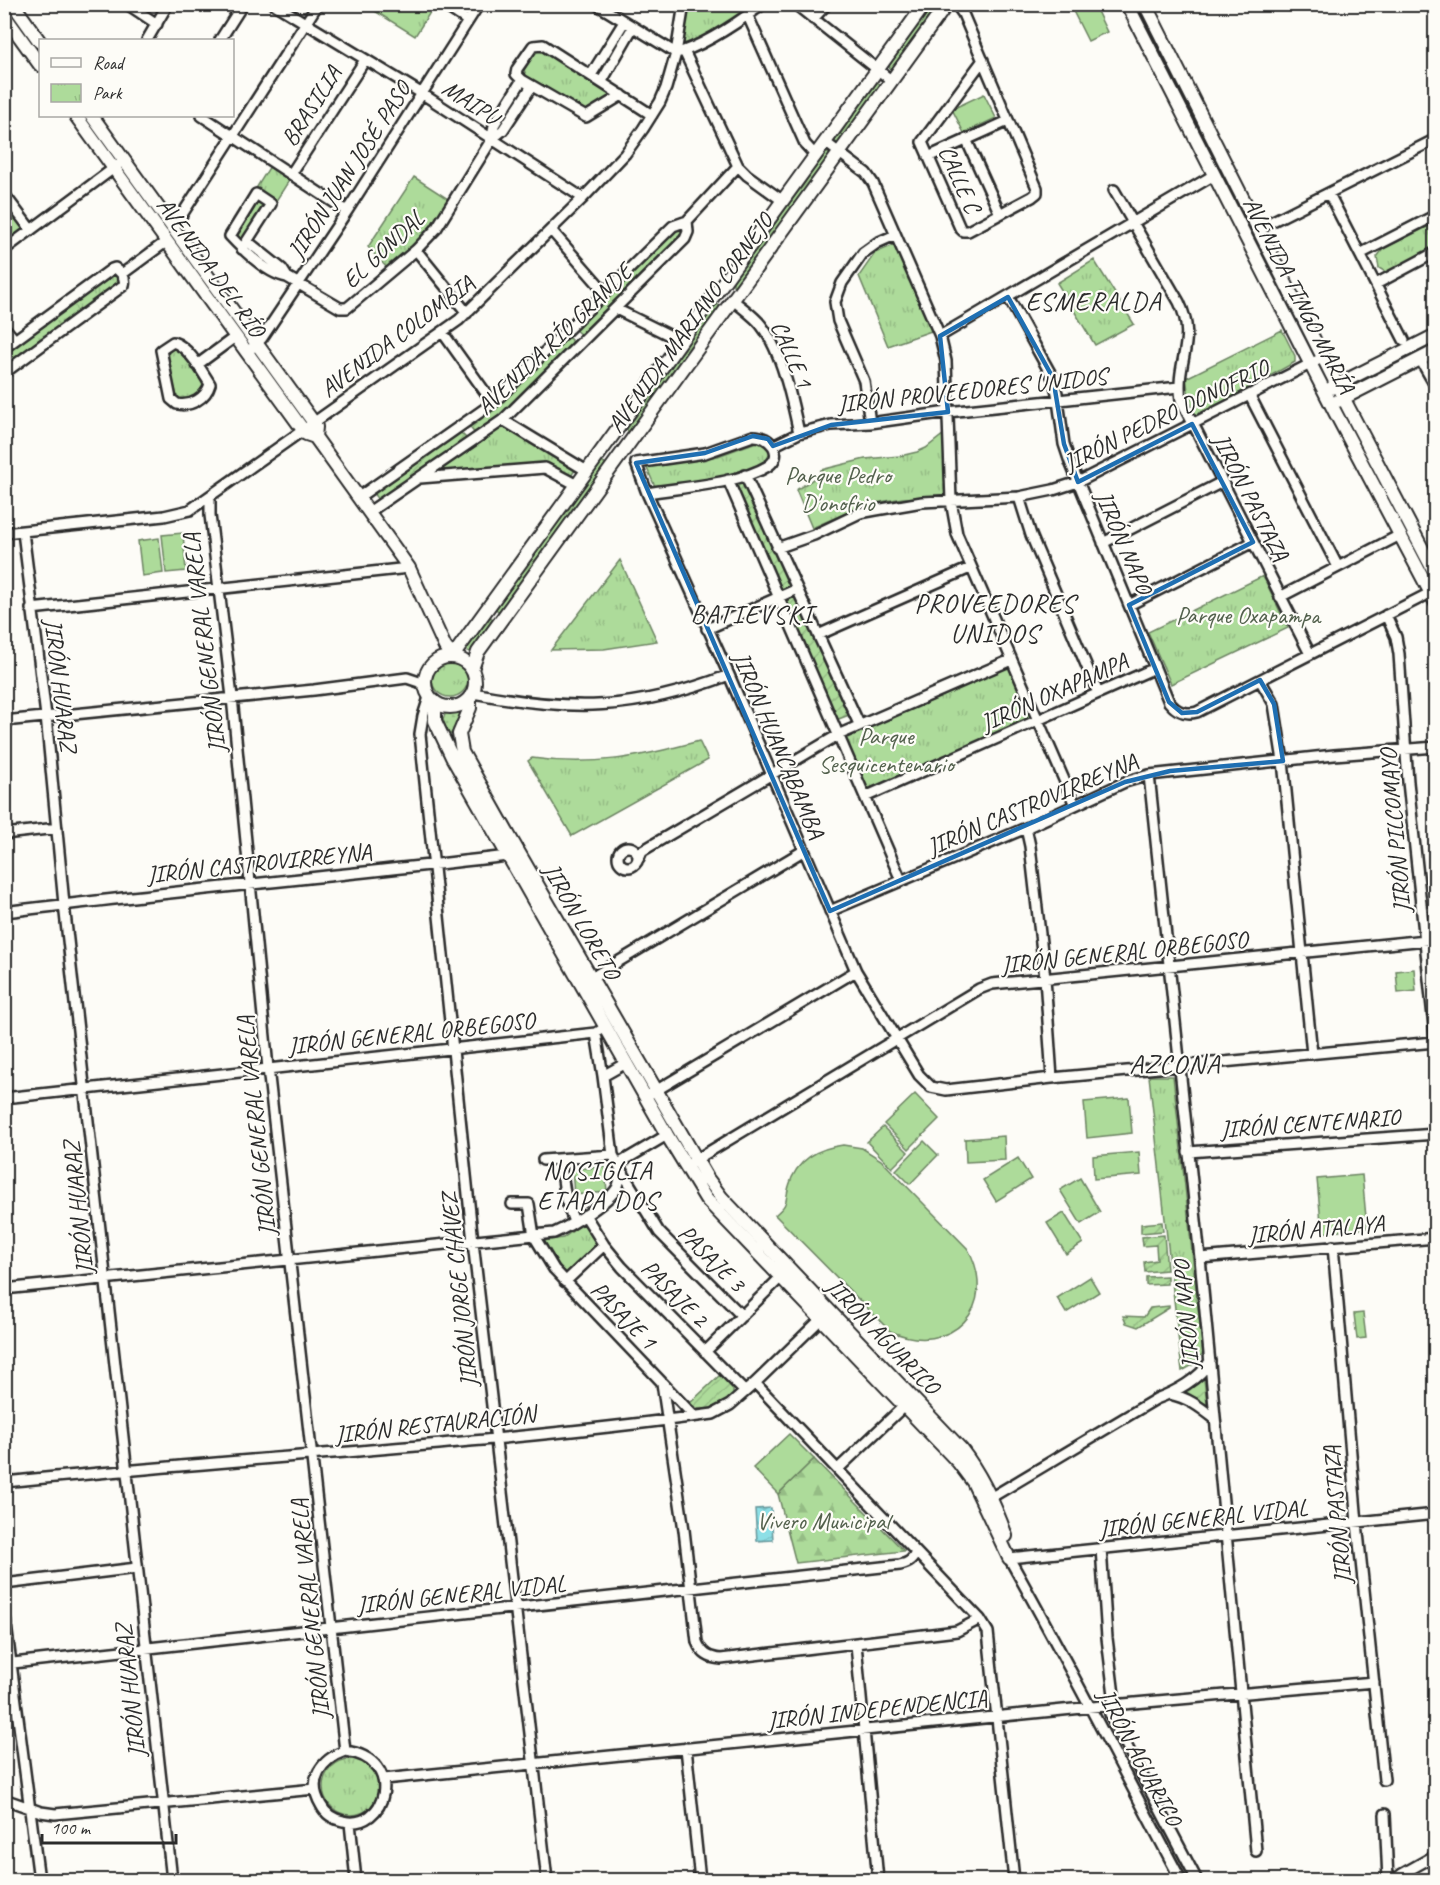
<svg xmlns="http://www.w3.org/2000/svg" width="1440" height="1885" font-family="Caveat,sans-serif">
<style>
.grass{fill:url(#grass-dots);stroke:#6c8362;stroke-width:1.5}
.forest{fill:url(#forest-firs);stroke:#6c8362;stroke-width:1.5}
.park{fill:url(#park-tufts);stroke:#6c8362;stroke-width:1.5}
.garden{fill:url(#garden-furrows);stroke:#6c8362;stroke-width:1.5}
.pitch{fill:#addb9a;stroke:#6c8362;stroke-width:1.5}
.water{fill:url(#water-waves);stroke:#66979b;stroke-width:1.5}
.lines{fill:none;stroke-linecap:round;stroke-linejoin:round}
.minor-casing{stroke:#2b2b2b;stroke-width:14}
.major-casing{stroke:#2b2b2b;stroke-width:16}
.minor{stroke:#fdfcf7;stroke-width:9}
.major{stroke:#fdfcf7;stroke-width:12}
.marked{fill:none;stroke:#1f6fb2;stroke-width:4.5;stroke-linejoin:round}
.labels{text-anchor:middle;stroke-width:4.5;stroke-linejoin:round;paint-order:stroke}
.street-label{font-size:24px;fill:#2b2b2b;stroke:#fdfcf7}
.park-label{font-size:24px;fill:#52604c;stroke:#fdfcf7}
.neighbourhood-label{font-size:26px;letter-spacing:1.5px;fill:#2b2b2b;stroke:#fdfcf7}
.quarter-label{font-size:27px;letter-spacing:1.5px;fill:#2b2b2b;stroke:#fdfcf7}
</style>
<defs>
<pattern id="grass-dots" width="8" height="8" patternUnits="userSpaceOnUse" patternTransform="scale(1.5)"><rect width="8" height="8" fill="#addb9a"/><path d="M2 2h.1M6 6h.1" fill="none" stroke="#95bc85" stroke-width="1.8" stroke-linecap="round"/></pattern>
<pattern id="forest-firs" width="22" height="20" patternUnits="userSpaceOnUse" patternTransform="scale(1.5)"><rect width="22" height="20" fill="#addb9a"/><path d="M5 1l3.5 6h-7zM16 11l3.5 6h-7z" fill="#95bc85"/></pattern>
<pattern id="park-tufts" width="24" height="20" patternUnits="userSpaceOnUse" patternTransform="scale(1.5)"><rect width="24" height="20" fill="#addb9a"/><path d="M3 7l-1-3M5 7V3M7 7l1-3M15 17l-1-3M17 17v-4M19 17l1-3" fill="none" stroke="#95bc85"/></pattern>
<pattern id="garden-furrows" width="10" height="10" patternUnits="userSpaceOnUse" patternTransform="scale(1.5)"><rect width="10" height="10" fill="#addb9a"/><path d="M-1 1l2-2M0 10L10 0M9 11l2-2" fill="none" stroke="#95bc85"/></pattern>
<pattern id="water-waves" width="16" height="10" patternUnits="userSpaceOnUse" patternTransform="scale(1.5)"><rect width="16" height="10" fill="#8ddfe6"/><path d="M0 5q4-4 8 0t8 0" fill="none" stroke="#7ac0c5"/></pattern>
</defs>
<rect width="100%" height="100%" fill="#fdfcf7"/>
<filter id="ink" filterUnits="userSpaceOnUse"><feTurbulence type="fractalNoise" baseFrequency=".0167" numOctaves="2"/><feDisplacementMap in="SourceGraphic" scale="12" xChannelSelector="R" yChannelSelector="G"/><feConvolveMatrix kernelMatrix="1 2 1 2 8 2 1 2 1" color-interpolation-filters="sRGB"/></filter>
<g filter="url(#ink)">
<path class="grass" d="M1435 341V348L1355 389 1353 384Z
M465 707 467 712 449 736 443 720 445 714 459 711Z"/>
<path class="forest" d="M814 1459 904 1551 796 1563 778 1494Z"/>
<path class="park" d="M432 5 434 6 415 36 365 5Z
M688 5H762L690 48 684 45 683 41Z
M539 50 613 93 612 98 587 114 528 79 524 70 535 51Z
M270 166 290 179 274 204 255 190Z
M414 177 448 199 428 231 387 268 368 247Z
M257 199 266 206 243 243 233 235Z
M4 201 25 228 5 244H4Z
M1435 223V251L1387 273 1379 268 1377 257 1383 249Z
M894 245 934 330 888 346 859 276 875 253Z
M1094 260 1134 324 1095 345 1057 283Z
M113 272 118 274 121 282 5 368 4 351Z
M1282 330 1295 356V362L1196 417 1190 402 1186 378Z
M175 345 179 347 210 386 193 402 178 400 166 356 168 351Z
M502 424 577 467 571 476 549 464 437 473 435 471Z
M944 434 949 496 903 498 864 505 812 528 796 490 818 476 821 470 865 459 900 456 917 452 926 448Z
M759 441 768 447 773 460 746 473 656 489 646 466 718 456Z
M620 560 657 641 604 649 551 650Z
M1263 576 1288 628 1171 684 1148 632Z
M432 679a18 18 0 1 1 36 0a18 18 0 1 1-36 0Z
M1009 667 1032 718 866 790 843 737Z
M699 741 708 760 572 836 528 761 532 758C592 767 641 757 699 741Z
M1149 1076H1173L1203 1353 1193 1365 1182 1371Z
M585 1222 599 1244 565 1275 547 1250 543 1241 563 1238Z
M323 1787a28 28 0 1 1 56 0a28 28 0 1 1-56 0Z"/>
<path class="garden" d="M932 5H943L895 72 890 69 889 64Z
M877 82 887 89 842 152 831 145Z
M826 152 836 159 739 289 733 285V281Z
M126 168 250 340 245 343 121 172Z
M675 228 681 231 679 238 582 336 573 328Z
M715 305H719L724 309 631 444 627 429Z
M567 336 575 344 515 403 476 435 468 425Z
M459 431 466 438 465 441 379 501 372 492Z
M602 462 611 469 502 615 495 608Z
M747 482 793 586 779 592 734 487Z
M796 597 849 715 836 720 783 602Z
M488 616 497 621 474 655 466 650V648Z
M1162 1222 1163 1231 1141 1233V1224Z
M1164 1235 1167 1270 1145 1272 1144 1262 1157 1260 1156 1245 1143 1246 1142 1237Z
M1167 1276V1284L1146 1285V1277Z
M1169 1306V1308L1138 1327 1126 1323 1123 1316 1144 1317 1150 1308Z
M720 1375 733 1389V1397C717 1406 706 1415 689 1404Z
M1199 1378 1204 1380 1207 1403 1205 1404 1181 1390Z"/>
<path class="pitch" d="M1086 5H1094L1107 32 1088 41 1073 11Z
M984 94 996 118 964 133 952 109Z
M183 533 186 571 166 573 162 535Z
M159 538 163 573 142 576 138 541Z
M1414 969 1416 991 1398 993 1396 971Z
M915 1094 939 1119 909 1149 884 1124Z
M1129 1098 1132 1133 1087 1138 1084 1102Z
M883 1127 908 1152 892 1168 867 1142Z
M1004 1136 1005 1160 966 1162 965 1139Z
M924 1141 938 1155 910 1184 896 1170Z
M843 1145 862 1148 881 1160 968 1249C1000 1307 951 1358 890 1331L775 1215C790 1202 784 1203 789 1186 796 1160 818 1148 843 1145Z
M1139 1152 1141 1175 1094 1179 1093 1156Z
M1018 1158 1031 1179 996 1201 983 1180Z
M605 1167 607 1192 574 1195 572 1169Z
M1362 1175 1367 1228 1322 1233 1317 1179Z
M1080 1178 1100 1212 1081 1224 1060 1190Z
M1064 1213 1083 1243 1066 1254 1047 1223Z
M1090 1277 1099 1292 1066 1313 1057 1298Z
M1363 1313 1366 1338 1357 1339 1354 1314Z
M789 1434 814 1459 778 1494 753 1468Z"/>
<path class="water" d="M771 1508 773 1540 757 1541 755 1509Z"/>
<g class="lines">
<g class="minor-casing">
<path id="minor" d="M127 4 157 24
M274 4 421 93 583 198
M442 4 468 21
M596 4 676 53C703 47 740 21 763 4
M795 4 892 81
M956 4 963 14 1037 188V193L1032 197 968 231H963L960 228 922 142 983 60
M748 16 805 144 816 156
M813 19 827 4
M147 40 168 4
M220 40 243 4
M684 51 738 166 747 175 783 201
M591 75 624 22
M602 81 633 27
M622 95 586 117 522 80 516 74 517 69 533 46 543 45 652 115
M202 116 347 211
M492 139 494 125 522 80
M966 139 1000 214
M825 142 866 173 873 183 940 336 946 361 951 501 957 534 1075 805
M928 157 1008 121
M291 174 365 60
M1114 190 1179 302C1198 341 1175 361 1181 400L1310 654
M4 194 31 230
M1329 194 1404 340
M174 227 318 4
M1259 228 1436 139
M551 230 605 292
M247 241 282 269 287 277
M242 249 271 204 256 194 230 236C244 251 268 274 287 277L340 308H347L416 250 436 229 492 139 503 130 532 86
M4 250 118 165
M416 250 467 313
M1360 254 1436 215
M122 274 167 241
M1376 284 1436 252
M1008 297 1053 378 1057 393 1064 444 1070 462 1169 702C1177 712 1185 715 1197 712L1430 593
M733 300C742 308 754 316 761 325 782 352 792 400 799 433
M616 309 681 341
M4 327 15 340
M443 333 493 403
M940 336 1214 175
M173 342C189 347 201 370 210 384 206 398 191 407 177 404L171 399 161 350Z
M4 348 112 269 115 268C121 272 126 278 124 285L4 373
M252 348 262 338 347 211 479 4
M1420 359 1436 387
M197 365 235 337
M1250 396 1338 567
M503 420 587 471
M870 423 864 381 838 321 835 302 842 283 863 253 877 243 895 235
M773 446 799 433 831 425 870 423 948 412 1179 387
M636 463 647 493 729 675 856 971 919 1075 931 1087 946 1090 1052 1078 1435 1042
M636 463 705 453 753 436C770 435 785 455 768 466 739 484 682 487 647 493
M745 475 859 724
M420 478 545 468 577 485
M728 480 901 880
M210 496V515L232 697 268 1068 345 1751
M359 497 493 403 673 226 687 221 738 166
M1019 497 1031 535 1098 693
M369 512 503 420 685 239 688 232 687 221
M23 532 46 716 64 904 172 1880
M4 533 164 516 190 510 459 320 583 198 625 154 643 129 660 102 666 88 676 53 684 4
M1103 543 1222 482
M777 548 814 535 860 513 876 510 922 502 1019 497 1053 490 1078 482 1324 357
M1280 597 1400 535
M1129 605 1253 542
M31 609 409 568
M1386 615 1396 637 1399 654 1408 782 1436 1045
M707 629 797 589
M818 635 970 568
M1260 680 1274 704 1283 761 1312 1054
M473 693C571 712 635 711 729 675
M429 697 423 716 420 734 473 1242 547 1880
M4 721 314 690 407 678 419 682 425 687
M1149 775 1200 1258 1256 1851
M865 797 1155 668
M1026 828 1030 846 1045 978 1052 1078
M4 834 57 828
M618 857a10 10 0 1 1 20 0a10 10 0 1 1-20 0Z
M639 858 642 851 838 735 1011 660
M830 911 1026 828 1125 782 1149 775 1334 755 1436 747
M4 912C172 891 340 876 507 856L512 853
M591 978 803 851
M596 1033 603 1076
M626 1063 603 1076 613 1155 621 1170 659 1232 742 1316
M652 1093 856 971
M4 1098 596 1033 606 1027
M1188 1152 1436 1134
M560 1159 566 1200 574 1222
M543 1160 613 1155
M692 1162 979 989 992 984 1436 939
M618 1164 667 1135
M512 1204H529L534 1236 554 1269 694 1416
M585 1215 604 1245 622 1267 745 1392
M1333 1246 1357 1523 1384 1780
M1200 1258 1436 1238
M565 1282 604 1245
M4 1289 554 1233C570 1226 608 1203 617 1188 620 1183 620 1176 621 1170
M705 1352 780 1278
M662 1383 684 1530 697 1642C702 1654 709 1658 721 1659L957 1631 980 1619
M755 1383 980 1619 988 1632 1014 1880
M1169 1394C1187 1397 1200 1407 1214 1418
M838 1469 904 1406
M4 1482C240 1458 478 1446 713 1414L730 1405 755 1383 825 1315
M985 1501 1156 1399C1175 1392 1200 1379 1210 1361
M1101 1548 1107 1638 1114 1695 1110 1714 1197 1880
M4 1584 137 1568
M4 1609 39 1880
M856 1644 878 1880
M4 1664 900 1565C909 1563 913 1560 916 1552
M686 1748 700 1880
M345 1751C407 1759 386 1832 343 1821 333 1819 325 1813 321 1805 306 1780 322 1759 345 1751Z
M384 1779 1112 1705 1374 1682
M4 1799 41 1812 55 1814 315 1789
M1385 1814 1388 1880
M350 1823 356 1880
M1181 1880C1124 1773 1069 1664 1009 1558L1436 1514
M1395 1880 1402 1874 1436 1855"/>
</g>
<g class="major-casing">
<path id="major" d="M13 4 40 42
M1127 4 1336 414 1436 603
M1145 4 1348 407 1436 575
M4 15 40 65
M76 116 306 434 315 437 409 568 445 647 452 656
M92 116 314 423 316 427 315 437
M1331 388 1436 335
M1338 401 1436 351
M453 656 925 4
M425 682a25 25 0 1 1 50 0a25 25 0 1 1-50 0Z
M472 669 478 652 947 4
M470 698V708L459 734 462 752 512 841 707 1178 722 1198 961 1449C982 1476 995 1505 1006 1536
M435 702V721L452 757 667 1135 706 1199 958 1462 973 1482 1009 1558"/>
</g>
<use href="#minor" class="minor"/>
<use href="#major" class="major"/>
</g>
</g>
<path class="marked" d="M1008 297 1053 378 1064 444 1078 482 1192 424 1253 542 1129 605 1169 702 1182 713 1197 712 1260 680 1274 704 1283 761 1170 771 1125 782 830 911 636 463 705 453 753 436 768 439 773 446 831 425 948 412 940 336Z"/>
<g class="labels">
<g class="street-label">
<text transform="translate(471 102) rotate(33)" y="8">MAIPU</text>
<text transform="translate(311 106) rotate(-57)" y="8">BRASILIA</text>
<text transform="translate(349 170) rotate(-57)" y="8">JIRÓN JUAN JOSÉ PASO</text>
<text transform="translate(960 179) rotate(66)" y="8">CALLE C</text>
<text transform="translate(383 249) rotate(-43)" y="8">EL GONDAL</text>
<text transform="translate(211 267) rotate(54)" y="8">AVENIDA DEL RÍO</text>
<text transform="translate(1299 295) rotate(63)" y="8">AVENIDA TINGO MARÍA</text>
<text transform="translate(690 323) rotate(-54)" y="8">AVENIDA MARIANO CORNEJO</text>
<text transform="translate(397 336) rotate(-37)" y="8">AVENIDA COLOMBIA</text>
<text transform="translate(554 339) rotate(-44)" y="8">AVENIDA RÍO GRANDE</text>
<text transform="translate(792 354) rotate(66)" y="8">CALLE 1</text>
<text transform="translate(972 390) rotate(-6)" y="8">JIRÓN PROVEEDORES UNIDOS</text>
<text transform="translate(1166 415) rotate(-26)" y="8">JIRÓN PEDRO DONOFRIO</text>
<text transform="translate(1251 497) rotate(63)" y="8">JIRÓN PASTAZA</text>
<text transform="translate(1124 542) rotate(67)" y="8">JIRÓN NAPO</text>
<text transform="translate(204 643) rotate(-97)" y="8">JIRÓN GENERAL VARELA</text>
<text transform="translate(61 685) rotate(83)" y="8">JIRÓN HUARAZ</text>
<text transform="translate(1054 692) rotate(-24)" y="8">JIRÓN OXAPAMPA</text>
<text transform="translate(779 745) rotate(67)" y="8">JIRÓN HUANCABAMBA</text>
<text transform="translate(1032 804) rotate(-23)" y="8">JIRÓN CASTROVIRREYNA</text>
<text transform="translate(1395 831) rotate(-95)" y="8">JIRÓN PILCOMAYO</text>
<text transform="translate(259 863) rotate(-6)" y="8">JIRÓN CASTROVIRREYNA</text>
<text transform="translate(582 921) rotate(60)" y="8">JIRÓN LORETO</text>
<text transform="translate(1124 952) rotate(-6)" y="8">JIRÓN GENERAL ORBEGOSO</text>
<text transform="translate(411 1033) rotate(-6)" y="8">JIRÓN GENERAL ORBEGOSO</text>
<text transform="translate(1310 1123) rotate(-4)" y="8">JIRÓN CENTENARIO</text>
<text transform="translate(256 1126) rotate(-96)" y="8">JIRÓN GENERAL VARELA</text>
<text transform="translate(78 1208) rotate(-96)" y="8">JIRÓN HUARAZ</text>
<text transform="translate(1316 1229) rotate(-5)" y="8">JIRÓN ATALAYA</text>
<text transform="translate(712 1258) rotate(45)" y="8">PASAJE 3</text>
<text transform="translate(459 1290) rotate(-96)" y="8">JIRÓN JORGE CHÁVEZ</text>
<text transform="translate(675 1293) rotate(45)" y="8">PASAJE 2</text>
<text transform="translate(624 1315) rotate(46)" y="8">PASAJE 1</text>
<text transform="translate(1186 1315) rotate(-95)" y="8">JIRÓN NAPO</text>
<text transform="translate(883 1336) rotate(46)" y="8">JIRÓN AGUARICO</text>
<text transform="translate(435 1424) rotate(-6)" y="8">JIRÓN RESTAURACIÓN</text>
<text transform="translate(1337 1515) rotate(-95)" y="8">JIRÓN PASTAZA</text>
<text transform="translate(1203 1518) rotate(-6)" y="8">JIRÓN GENERAL VIDAL</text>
<text transform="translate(461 1594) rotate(-6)" y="8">JIRÓN GENERAL VIDAL</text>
<text transform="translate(310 1609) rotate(-96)" y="8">JIRÓN GENERAL VARELA</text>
<text transform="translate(130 1691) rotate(-96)" y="8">JIRÓN HUARAZ</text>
<text transform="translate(877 1709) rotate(-6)" y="8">JIRÓN INDEPENDENCIA</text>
<text transform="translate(1140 1757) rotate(62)" y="8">JIRÓN AGUARICO</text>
</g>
<g class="park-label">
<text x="838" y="483">Parque Pedro<tspan x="838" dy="28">D'onofrio</tspan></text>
<text x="1248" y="623">Parque Oxapampa</text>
<text x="886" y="744">Parque<tspan x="886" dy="28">Sesquicentenario</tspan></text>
<text x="823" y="1529">Vivero Municipal</text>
</g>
<g class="neighbourhood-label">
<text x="1094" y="310">ESMERALDA</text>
<text x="995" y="612">PROVEEDORES<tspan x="995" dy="30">UNIDOS</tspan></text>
<text x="752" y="623">BATIEVSKI</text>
<text x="598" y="1179">NOSIGLIA<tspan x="598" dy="30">ETAPA DOS</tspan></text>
</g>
<g class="quarter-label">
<text x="1175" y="1073">AZCONA</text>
</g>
</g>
<rect width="1440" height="1885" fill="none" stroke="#fdfcf7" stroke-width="24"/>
<rect x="12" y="12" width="1416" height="1861" fill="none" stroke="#2b2b2b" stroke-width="2" filter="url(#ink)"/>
<rect x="39" y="39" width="195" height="78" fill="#fdfcf7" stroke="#a9a8a5" stroke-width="1.5"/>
<rect x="51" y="58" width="30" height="9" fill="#fdfcf7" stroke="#a9a8a5" stroke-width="1.5"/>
<text x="93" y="69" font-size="18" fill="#2b2b2b">Road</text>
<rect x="51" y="84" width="30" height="18" fill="url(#park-tufts)" stroke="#a9a8a5" stroke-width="1.5"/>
<text x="93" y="99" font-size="18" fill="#2b2b2b">Park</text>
<path d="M42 1834v9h134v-9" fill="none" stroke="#2b2b2b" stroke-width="3"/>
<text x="51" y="1834" font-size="18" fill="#2b2b2b" stroke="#fdfcf7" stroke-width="4.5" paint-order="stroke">100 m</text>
</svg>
